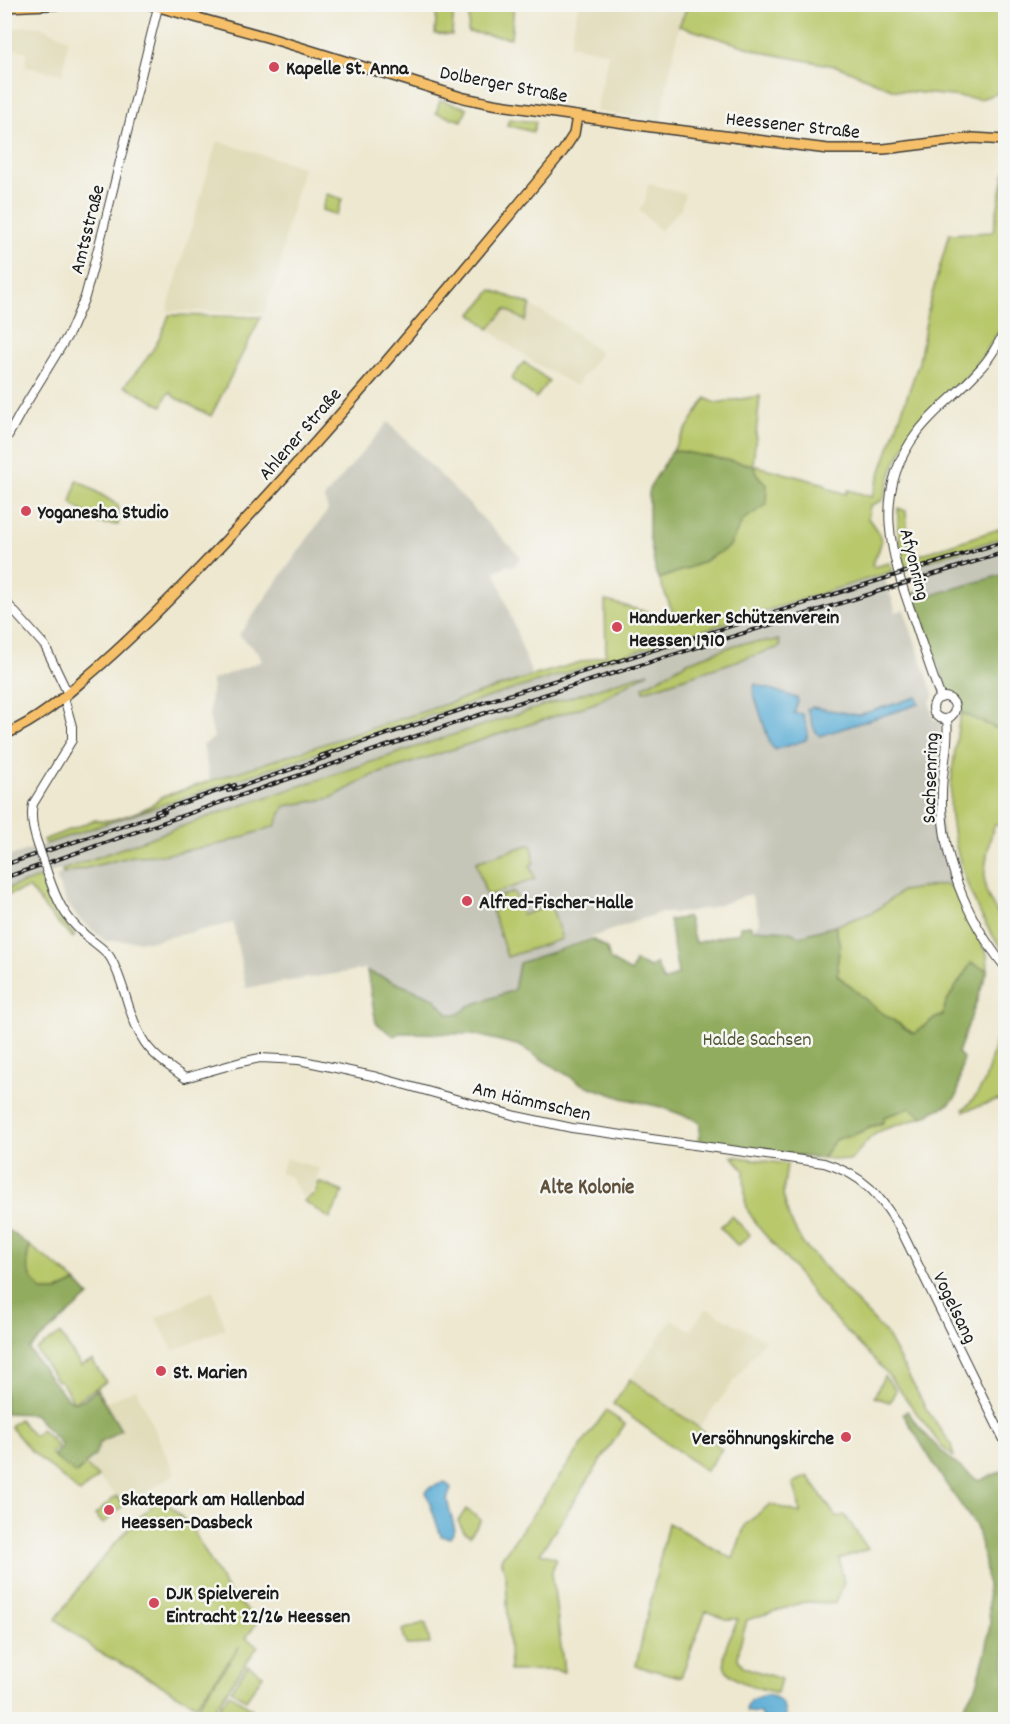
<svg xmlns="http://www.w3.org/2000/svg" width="1010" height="1724" font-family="Dekko,sans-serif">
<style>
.built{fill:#e1dcba}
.industrial{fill:#c5c5b8;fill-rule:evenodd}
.green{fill:#b8c86b;stroke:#6a7244;stroke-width:1.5}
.forest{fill:#92ac5f;stroke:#57643e;stroke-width:1.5}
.water{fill:#5badd6;stroke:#3c6479;stroke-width:1.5}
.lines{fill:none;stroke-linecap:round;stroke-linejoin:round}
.minor-casing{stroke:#3c3b37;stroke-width:10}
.major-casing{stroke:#3c3b37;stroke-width:12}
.minor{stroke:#fff;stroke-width:8}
.major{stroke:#f6c06b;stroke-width:9}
.rail-casing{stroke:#1c1c1c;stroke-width:4}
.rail{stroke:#f6f6f2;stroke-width:1.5;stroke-dasharray:4.5;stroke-linecap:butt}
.minor-bridge-casing{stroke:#3c3b37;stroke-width:10;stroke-linecap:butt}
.minor-bridge{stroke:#fff;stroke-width:8}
.poi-dot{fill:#d1495b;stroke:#f6f6f2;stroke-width:2}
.labels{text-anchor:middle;stroke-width:5;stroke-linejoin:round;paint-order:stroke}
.poi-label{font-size:20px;font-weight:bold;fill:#1c1c1c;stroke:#f6f6f2;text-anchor:start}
.street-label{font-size:20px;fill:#1c1c1c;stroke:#f6f6f2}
.park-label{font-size:20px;fill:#535838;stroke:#f6f6f2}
.neighbourhood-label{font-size:21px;font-weight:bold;fill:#5f503c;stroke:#f6f6f2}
</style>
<rect width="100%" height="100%" fill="#f6f6f2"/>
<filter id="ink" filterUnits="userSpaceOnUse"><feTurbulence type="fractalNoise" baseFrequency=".0167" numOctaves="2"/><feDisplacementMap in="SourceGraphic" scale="12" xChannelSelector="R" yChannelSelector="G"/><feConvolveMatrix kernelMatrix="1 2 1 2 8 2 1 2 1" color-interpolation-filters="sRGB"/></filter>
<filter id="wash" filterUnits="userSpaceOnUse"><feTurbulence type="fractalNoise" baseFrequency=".008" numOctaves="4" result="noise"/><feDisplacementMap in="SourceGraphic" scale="24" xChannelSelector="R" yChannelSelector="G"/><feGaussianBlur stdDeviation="1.35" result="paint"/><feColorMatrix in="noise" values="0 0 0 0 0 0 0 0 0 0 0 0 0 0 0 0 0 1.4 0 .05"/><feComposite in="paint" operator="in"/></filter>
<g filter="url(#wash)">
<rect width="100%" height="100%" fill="#eee8d0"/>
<path class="built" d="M607 4 692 5 679 26 660 122 596 111 608 53 570 45 578 5Z
M26 26 43 27 68 39 63 75 25 66 27 52 5 48 7 30Z
M217 141 303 167 285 237 279 273 264 313 167 311Z
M648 183 685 194 681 208 660 231 639 210 645 203Z
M532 306 564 324 601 353 576 386 534 363 489 330 506 310 525 322Z
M286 1158 320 1169 315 1185 310 1194 302 1197 290 1176 280 1173Z
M213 1290 225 1328 173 1351 156 1318Z
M706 1308 765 1340 699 1428 630 1379 672 1319 690 1330Z
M136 1389 175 1474 126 1506 85 1464 95 1455 99 1444 121 1430 105 1403Z"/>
<path class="industrial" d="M388 422 521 557 514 566 508 565 495 571 532 676 210 780 203 745 214 738 209 717 212 680 262 661 259 654 239 635 328 510 324 498Z
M1005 537V574L924 597 919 591 911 566Z
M884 575 896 612 904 610 934 696 930 702 933 718 941 723 937 789 947 866 954 889 946 884 902 891 873 912 835 926 798 935 788 931 753 929 760 922 751 894 707 909H700L685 913H659L520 963 514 990 469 1006 459 1014H448L434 998 366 969 246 988 233 923 152 941H105L78 918 66 902 56 878 63 871 285 806 331 798 371 776 595 703 216 814 5 889 4 858 422 718ZM779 640 690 675 643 691 738 644Z"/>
<path class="green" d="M437 5H454L452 35 435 34Z
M470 5H514L511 38 468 32Z
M688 5H1005V91L980 99 894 90 840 67 766 53 679 26Z
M440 100 467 108 462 121 436 113Z
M509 119 536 122 533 132 507 125Z
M1005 172V322L974 370 932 411 909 438 894 466 883 500 870 506 868 518C884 541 885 538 872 565L873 567 890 563 893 571 422 718 45 844 43 840 95 820C110 824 152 809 161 797L532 676 606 655 605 601C627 605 655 617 675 617L659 579 701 563 729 547 743 520 767 485 759 477 753 465 673 450 706 398 715 403 760 396 753 465 825 484 827 488 846 494 848 490 872 497 919 362 929 305 949 234 993 232Z
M327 194 342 199 337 215 322 210Z
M492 290 531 305 525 321 506 309 489 329 472 314Z
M169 315 261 317 211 416 174 397 171 392 167 395 162 406 124 386C146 361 158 347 169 315Z
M524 362 549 381 536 398 511 379Z
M77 480 118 505V525L98 523 71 503Z
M898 508 906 511 910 558 1005 527V537L904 568 898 527Z
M779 640 780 647 644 691 643 687 688 662 738 644Z
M649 672 595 703 371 776 331 798 285 806 275 826 225 843 162 855 133 856 63 874 62 870 216 814 431 742Z
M961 713 1005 732V824L995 825C989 837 982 877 986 890 989 901 997 914 1005 922V953C976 916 957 866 951 818 948 791 955 754 958 727Z
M531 844 534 855 532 856 534 863 530 865 535 879 490 895 486 894 476 862Z
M42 877C44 900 61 919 75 936L73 938 52 917 29 888 5 896V889Z
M946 884 954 889 987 954 988 970 971 964 946 1002 943 1015 932 1020 914 1034 879 1011 836 974 840 945 835 926 873 912 902 891Z
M514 892 522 915 551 905 562 939 507 957 489 900Z
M1005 1023V1098L964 1111 963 1109C996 1082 985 1054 1005 1023Z
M910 1108 923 1117 882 1130 872 1136 850 1161 823 1158 834 1141 845 1136H851L883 1123 884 1117Z
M732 1156 787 1164 783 1194 789 1218 803 1244 886 1334 927 1410 951 1444 954 1457 942 1447 886 1372 819 1303 793 1267 759 1228 748 1211 745 1200 744 1170Z
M319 1182 343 1192 330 1219 304 1201 315 1193Z
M732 1216 750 1235 738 1246 720 1227Z
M30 1246 64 1271 76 1282 58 1291H42C29 1277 23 1265 30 1246Z
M60 1334 81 1366 92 1360 106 1382 74 1402 60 1380 57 1381 36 1350Z
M884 1376 896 1390 890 1402 874 1397Z
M630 1379 699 1428 722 1449 706 1471 613 1404Z
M606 1411 625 1424 540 1553 556 1558 552 1572 564 1672 555 1670 510 1671 506 1576 501 1559Z
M19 1419 34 1436 41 1429 58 1446 51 1453 53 1456 77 1474 85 1464 98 1477 80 1493 30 1450 10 1426Z
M808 1476 836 1517 845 1515 868 1549 839 1559 844 1583 835 1603 804 1602 747 1620 740 1645 738 1659 744 1667 781 1679 777 1693C761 1688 722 1682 724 1660 724 1646 733 1631 738 1619H725L706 1611 681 1677 636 1666 668 1523 733 1559 745 1525 770 1504 800 1513 798 1498 793 1483Z
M116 1496 124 1505 103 1524 95 1515Z
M162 1497 191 1527 229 1593 250 1613 256 1624 246 1638 258 1646 210 1715 198 1706 240 1646 196 1705 138 1672 97 1651 56 1619C87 1575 121 1532 162 1497Z
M466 1509 481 1520 470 1536 464 1532 458 1521Z
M423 1623 426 1624 430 1644 407 1645 402 1630Z
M248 1665 263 1675 246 1700 231 1690Z
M229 1693 252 1709 244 1719H217L213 1716Z"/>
<path class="forest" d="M673 450 753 465 759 477 767 485 766 505 743 520 729 547 701 563 659 579 656 574 649 534V488Z
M1005 574H1006L1005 732 961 713 959 701 947 689 913 593 919 591 925 597Z
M688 917 695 943 740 932V926L750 925 753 929 788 931 799 936 835 926 840 945 837 966 839 969 837 975 879 1011 914 1034 932 1020 943 1015 946 1002 971 963 988 970 958 1053 963 1058 957 1096 949 1104 923 1117 910 1108 884 1117 883 1122 851 1136H845L834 1141 822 1159 699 1143 700 1124 696 1120 661 1107 622 1098 582 1084 520 1046 473 1034 400 1033 394 1036 376 1023 367 971 434 998 448 1014H459L469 1006 514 990 519 963 592 939 607 948 610 960 631 972 635 961 650 968 656 963 664 982 678 974 669 920Z
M4 1227 30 1246C23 1265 29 1277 42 1291H58L76 1282 89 1296 29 1349C36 1359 65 1403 76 1402 82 1401 91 1394 97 1390L121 1430 99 1444 95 1455 76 1474 53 1456 62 1445 34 1414 5 1413Z
M907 1411C929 1441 949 1461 979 1481L1005 1470V1719H957L978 1681 987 1647 990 1622 985 1562 976 1526 946 1484 903 1414Z"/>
<path class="water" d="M755 684 797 698 798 702 794 713 803 714 808 732 806 740 775 750 770 744 753 691Z
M917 697 919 704 820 736 815 731 807 709 812 707 858 715Z
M445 1482 451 1488 447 1500 455 1530 450 1538 441 1536 426 1492 429 1488Z
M765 1695C779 1695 786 1706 785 1719H763L760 1713 748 1712 746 1709 751 1700Z"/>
</g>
<g filter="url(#ink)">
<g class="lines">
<g class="minor-casing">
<path id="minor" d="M4 443 21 412 70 332 85 297 103 230 158 7
M4 600 45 646 68 694
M933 708a11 11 0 1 1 22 0a11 11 0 1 1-22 0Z
M941 698C931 672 923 646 914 620 891 556 871 493 917 433 934 410 959 393 978 371 990 359 998 344 1006 329
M947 719C950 744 942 768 942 792 940 855 966 919 1006 968
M38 845C33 831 30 818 33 804L72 740V726L64 698
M48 875C56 898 64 917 83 933 91 941 104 948 110 957 125 982 127 1013 142 1038 151 1055 170 1067 185 1078L241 1062 260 1058 299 1060 377 1077 516 1116 572 1128 824 1163C864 1175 880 1195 901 1230L1006 1444"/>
</g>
<g class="major-casing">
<path id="major" d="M148 4 270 38 464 98 493 104 652 127 828 149H884L973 138 1006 140
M4 7 71 4
M4 735C38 720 61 700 89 675 128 642 164 605 200 568 327 435 445 293 563 151L574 134 577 116"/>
</g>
<use href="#minor" class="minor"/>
<use href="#major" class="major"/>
<g class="rail-casing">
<path id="rail" d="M320 756 479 704 1006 541
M228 791 330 756
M156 812 235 785
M4 865 165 812
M4 878 285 780 482 714 1006 552"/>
</g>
<use href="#rail" class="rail"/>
<g class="minor-bridge-casing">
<path id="minor-bridge" d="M38 845 48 875"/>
</g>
<use href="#minor-bridge" class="minor-bridge"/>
</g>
</g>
<g class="poi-dot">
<circle cx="274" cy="67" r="6"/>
<circle cx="26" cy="511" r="6"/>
<circle cx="617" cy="627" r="6"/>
<circle cx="467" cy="901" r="6"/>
<circle cx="161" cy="1371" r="6"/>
<circle cx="846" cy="1437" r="6"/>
<circle cx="109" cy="1510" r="6"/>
<circle cx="154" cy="1603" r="6"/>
</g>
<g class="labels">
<g class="poi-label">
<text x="286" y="74">Kapelle St. Anna</text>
<text x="38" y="518">Yoganesha Studio</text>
<text x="629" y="623">Handwerker Schützenverein<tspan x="629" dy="23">Heessen 1910</tspan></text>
<text x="479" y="908">Alfred-Fischer-Halle</text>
<text x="173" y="1378">St. Marien</text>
<text x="834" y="1444" text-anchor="end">Versöhnungskirche</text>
<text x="121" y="1505">Skatepark am Hallenbad<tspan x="121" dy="23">Heessen-Dasbeck</tspan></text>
<text x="166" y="1599">DJK Spielverein<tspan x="166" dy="23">Eintracht 22/26 Heessen</tspan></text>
</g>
<g class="street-label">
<text transform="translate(504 83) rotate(11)" y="7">Dolberger Straße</text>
<text transform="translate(793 124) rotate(6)" y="7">Heessener Straße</text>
<text transform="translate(86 229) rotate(-76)" y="7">Amtsstraße</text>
<text transform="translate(299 433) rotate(-49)" y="7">Ahlener Straße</text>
<text transform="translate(916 564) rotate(76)" y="7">Afyonring</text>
<text transform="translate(929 778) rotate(-88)" y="7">Sachsenring</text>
<text transform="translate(532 1100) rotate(13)" y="7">Am Hämmschen</text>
<text transform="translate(956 1307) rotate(64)" y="7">Vogelsang</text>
</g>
<g class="park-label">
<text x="757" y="1045">Halde Sachsen</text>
</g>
<g class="neighbourhood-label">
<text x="587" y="1193">Alte Kolonie</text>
</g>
</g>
<rect width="1010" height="1724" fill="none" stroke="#f6f6f2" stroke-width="24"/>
</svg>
